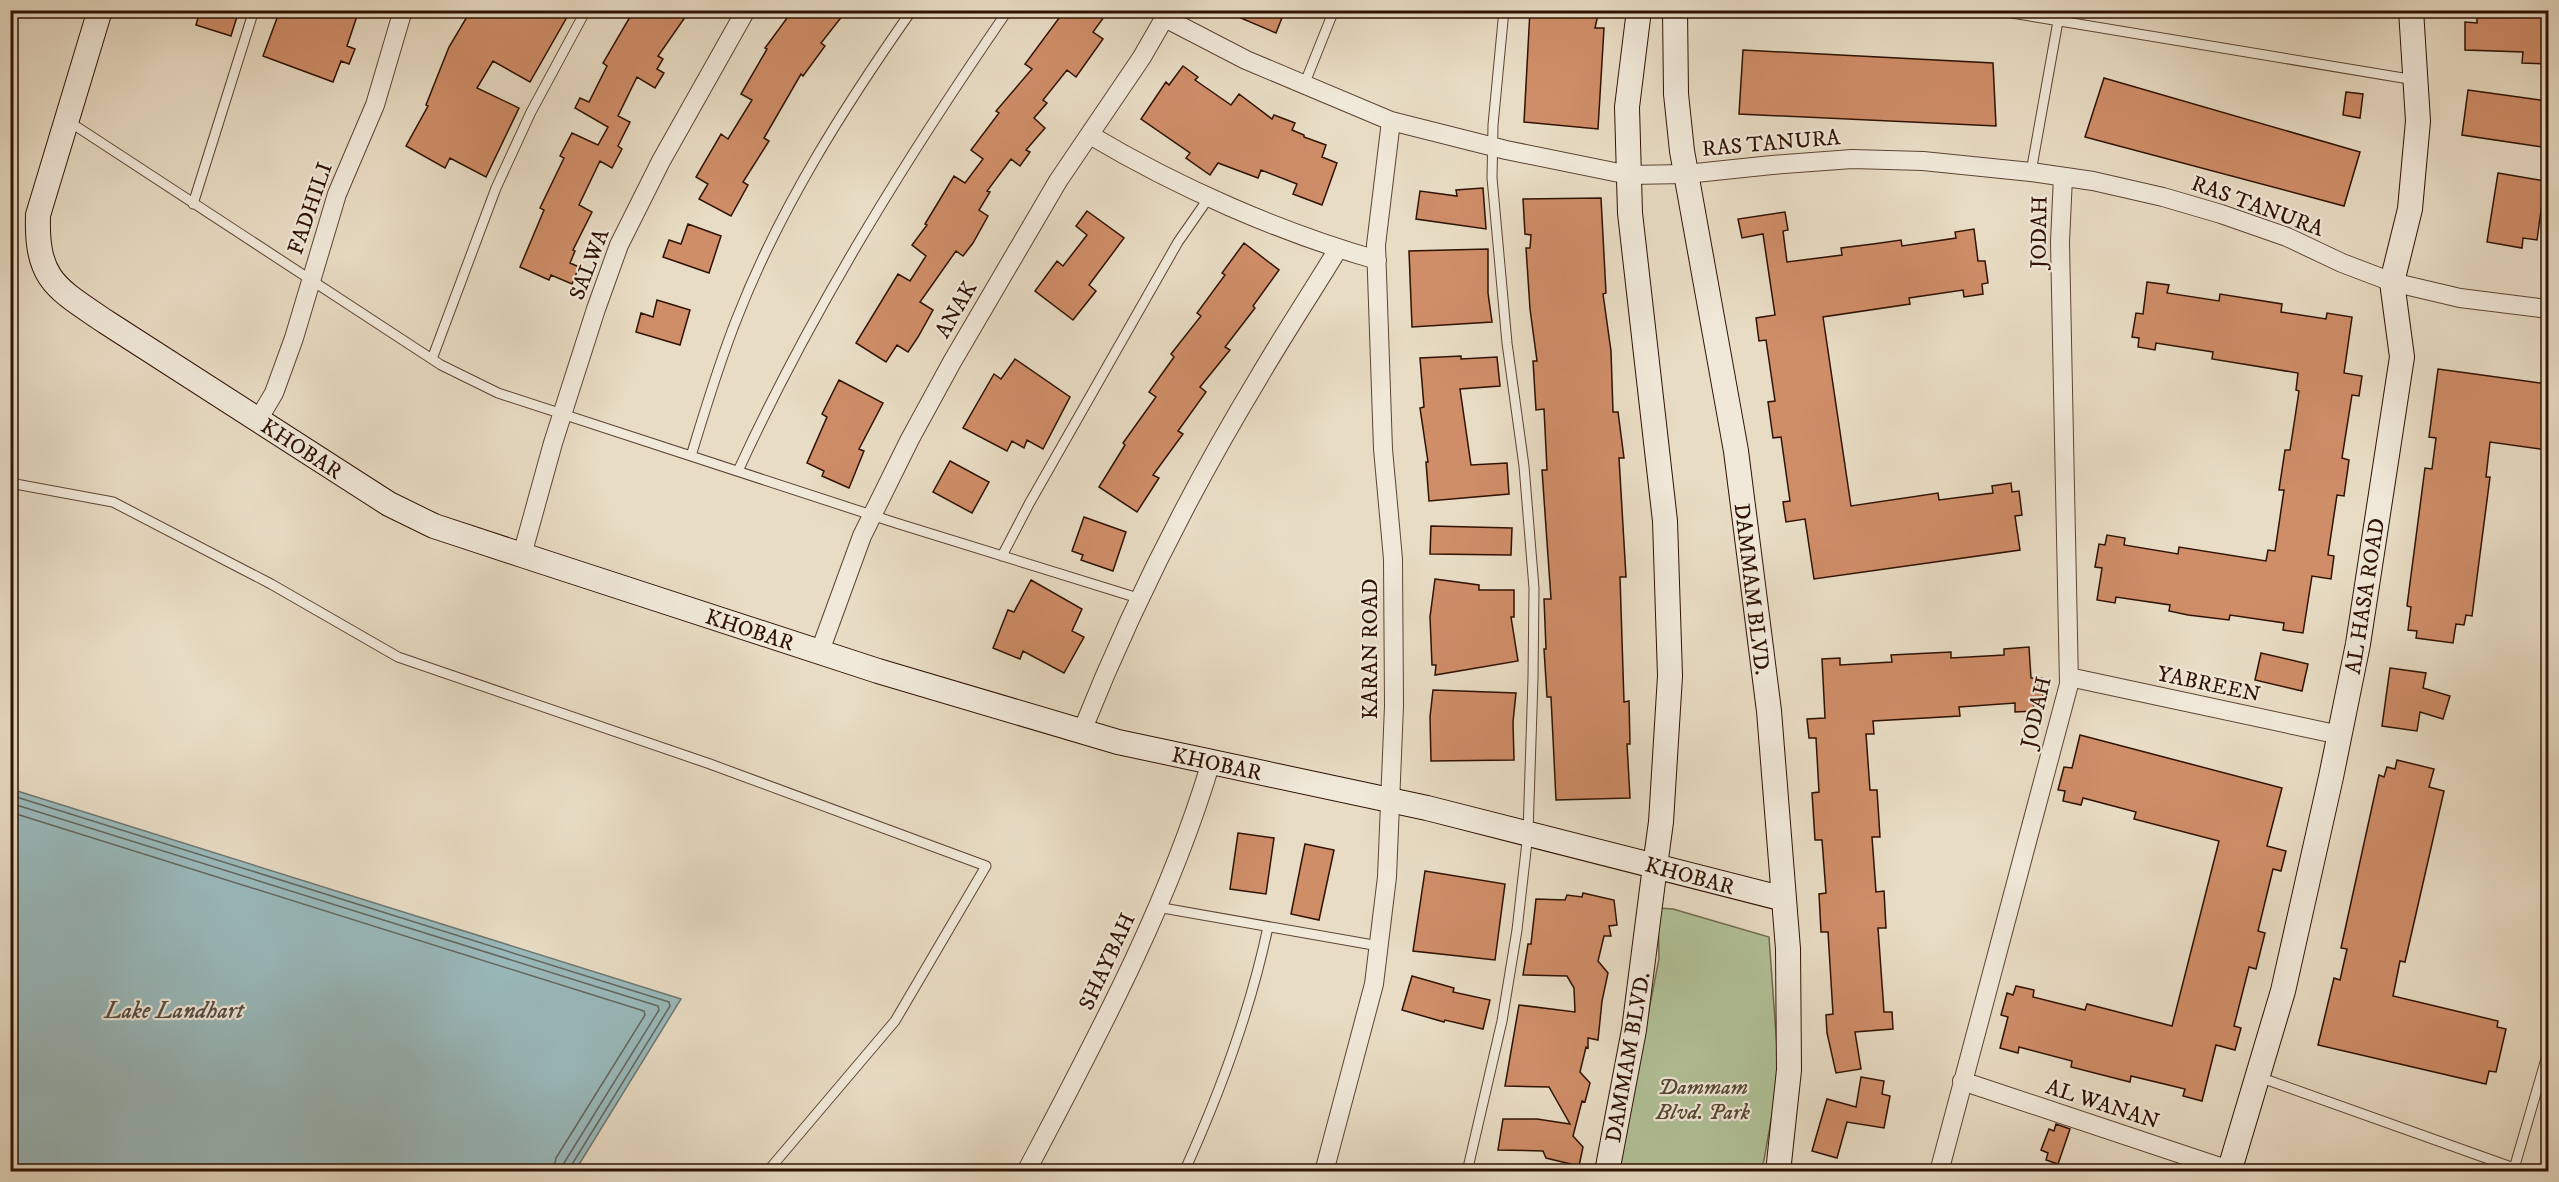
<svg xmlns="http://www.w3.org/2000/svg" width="2559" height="1182" font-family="'IM FELL DW Pica',serif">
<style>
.green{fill:#b1c298;stroke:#706a4d;stroke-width:1.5}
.water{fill:#99babc;stroke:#6f7772;stroke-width:1.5}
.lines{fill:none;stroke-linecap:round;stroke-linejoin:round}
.shore{stroke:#64665f;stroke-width:1.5}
.building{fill:#cf8d68;stroke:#2f1202;stroke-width:1.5}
.service-casing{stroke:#5d4432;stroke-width:11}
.minor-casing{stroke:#5d4432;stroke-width:20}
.secondary-casing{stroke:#2f1202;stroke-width:26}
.service{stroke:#f0e8d9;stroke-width:9}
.minor{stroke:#f0e8d9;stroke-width:18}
.secondary{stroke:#f0e8d9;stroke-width:24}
.labels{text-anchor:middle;stroke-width:4.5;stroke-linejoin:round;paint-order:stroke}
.street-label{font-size:22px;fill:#2f1202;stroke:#f0e8d9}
.park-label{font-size:22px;font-style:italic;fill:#56472f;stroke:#f0e8d9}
.water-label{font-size:24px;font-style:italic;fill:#544d43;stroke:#f0e8d9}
</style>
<rect width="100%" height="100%" fill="#e8dcc4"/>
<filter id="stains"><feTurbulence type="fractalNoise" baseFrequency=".00333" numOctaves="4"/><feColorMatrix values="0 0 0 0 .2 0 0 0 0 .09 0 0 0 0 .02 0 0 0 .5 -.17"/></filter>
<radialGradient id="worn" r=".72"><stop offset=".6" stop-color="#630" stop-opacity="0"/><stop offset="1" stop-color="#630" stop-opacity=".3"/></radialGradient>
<path class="green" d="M1658 908 1673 909 1769 937 1779 1076 1762 1171 1617 1172 1659 959Z"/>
<path class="water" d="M10 789H11L681 999 575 1171H11Z"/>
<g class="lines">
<path class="shore" d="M10 795 669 1002 670 1006 571 1166 570 1172
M10 803 658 1006 659 1010 564 1163 562 1172
M10 812 644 1011 645 1015 556 1158 553 1172"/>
</g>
<path class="building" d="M200 10H239L231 36 196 25Z
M280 10H359L347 46 355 49 349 64 341 61 333 82 263 56Z
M471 10H571L530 82 493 61 477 88 519 108 486 177 450 158 445 168 406 146 428 106 426 105 449 47Z
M634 10H678L686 16 658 56 663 59 657 69 664 73 655 88 637 77 618 116 630 122 618 146 622 149 612 168 600 161 579 205 592 212 573 250 575 251 570 263 579 267 572 284 551 275 549 280 520 267 544 210 540 208 564 158 560 156 572 133 598 145 608 127 575 108 580 98 589 102 607 66 603 63Z
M793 10H847L821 43 825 46 803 76 801 74 764 138 769 141 743 182 748 185 731 216 699 199 708 184 696 177 721 134 728 139 752 100 741 94 767 49 765 48Z
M1065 10H1095L1104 17 1093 32 1103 39 1076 77 1067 70 1043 100 1047 103 1034 118 1045 128 1026 150 1030 152 1020 166 1011 159 987 191 990 192 979 210 988 216 973 243 963 256 956 251 920 302 933 310 918 337 908 352 897 345 886 362 856 343 898 274 910 281 926 256 912 245 927 225 925 224 954 176 965 183 983 159 971 150 999 113 996 111 1032 69 1025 64Z
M1222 10H1285L1276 33Z
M1530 10H1599L1595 28H1604L1598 129 1524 122Z
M2477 10 2548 12V64L2522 63 2523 52 2465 50V22L2477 23Z
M1743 50 1993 63 1996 126 1739 114Z
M1183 66 1198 77 1195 80 1231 105 1239 94 1272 119 1274 115 1295 123 1292 130 1304 135V137L1326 145 1322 157 1337 163 1322 205 1293 194 1297 184 1261 170 1258 178 1218 163 1210 175 1186 158 1190 153 1141 119 1166 82 1169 85Z
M2104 78 2360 152 2344 206 2085 137Z
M2468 90 2548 101V148L2462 135Z
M2346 92 2363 94 2360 118 2343 115Z
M2498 173 2545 181 2537 240 2523 238 2522 248 2487 242Z
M1483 188 1486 229 1416 219 1420 191 1457 196 1456 190Z
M1601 198 1606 293 1603 294 1611 351 1613 412H1618L1624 458H1619L1626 577H1620L1624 702 1629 701 1630 744H1627L1630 798 1556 800 1551 697H1547L1544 649H1546L1544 599H1551L1542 470H1547L1544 409 1536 410 1533 361H1537L1530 309 1526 248H1530L1531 235 1525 234 1523 199Z
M1087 211 1124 238 1089 285 1096 291 1073 320 1035 291 1057 261 1063 266 1087 235 1076 226Z
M1785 212 1788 230 1783 231 1787 262 1842 255 1841 248 1873 244 1901 240 1902 246 1956 238 1955 232 1974 229 1978 261H1985L1988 283 1982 284 1983 294 1964 297 1963 290 1909 298 1910 304 1823 317 1851 506 1938 493 1939 500 1993 493 1992 486 2011 483 2012 492 2019 491 2022 515 2015 516 2020 550 1814 579 1805 519 1786 522 1783 502 1790 501 1781 437 1773 438 1768 402 1775 401 1766 340 1759 341 1756 318 1775 315 1763 234 1742 238 1738 219Z
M688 224 721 236 709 273 663 257 669 240 681 244Z
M1244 243 1279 270 1253 306 1255 308 1225 347 1230 350 1200 387 1206 392 1178 431 1183 434 1153 475 1159 478 1137 512 1099 487 1125 445 1123 443 1156 397 1149 392 1174 357 1171 354 1201 316 1197 313 1225 275 1222 273Z
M1488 249V293L1492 322 1412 327 1409 251Z
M2147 282 2169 285 2167 293 2219 301 2220 294 2282 304 2281 312 2326 319 2327 313 2352 317 2344 373 2362 376 2359 396 2352 395 2342 458 2349 460 2344 496 2337 495 2328 555 2334 556 2331 579 2312 576 2303 633 2283 630 2284 623 2230 615 2229 620 2188 615 2169 611 2170 605 2116 597 2115 603 2097 600 2102 568 2095 567 2099 544 2105 545 2107 535 2125 538 2124 545 2178 554 2179 547 2266 561 2268 550 2275 551 2284 490H2279L2285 450H2290L2299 391 2296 390 2298 373 2212 359 2213 352 2156 343 2155 350 2138 347 2139 338 2132 337 2136 313 2143 314Z
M657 300 690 310 680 345 636 332 641 313 653 317Z
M1461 356V359L1497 357 1500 386 1460 389 1471 465 1507 463 1509 494 1429 501 1426 462H1428L1420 408 1424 407 1420 358Z
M1015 359 1070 397 1043 449 1027 440 1024 448 1012 441 1007 451 963 428 994 374 1001 379Z
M2438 369 2548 384V450L2490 442 2486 477H2490L2472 616 2466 615 2464 625 2456 624 2453 643 2416 638 2417 631 2408 630 2411 607 2407 606 2425 468 2432 469 2436 438 2429 437Z
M839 380 883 403 859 449 864 451 849 488 822 476 824 471 807 463 827 417 822 414Z
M950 461 989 482 972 513 933 492Z
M1084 517 1126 532 1113 571 1081 560 1083 555 1072 551Z
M1431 526 1512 528 1511 555 1430 554Z
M1435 579 1479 585V590H1514V617H1511L1518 661 1435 675 1436 665H1432L1430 617Z
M1031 580 1082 609 1072 631 1084 637 1064 673 1023 651 1020 659 993 648 1008 610 1014 612Z
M2029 647 2031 678H2042L2043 700H2033L2034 711 2015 712V703L1959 707 1960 716 1873 721 1874 734H1866L1870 790H1877L1880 837H1872L1876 892 1884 891 1886 928H1878L1884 1012H1892L1893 1029 1855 1032 1861 1069 1836 1073 1827 1033 1826 1015 1833 1014 1828 932H1821L1819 894 1826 893 1822 840H1815L1812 793 1819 792 1816 738H1809L1807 719 1825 718 1822 659 1840 658V665L1892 662 1891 655 1951 652V658L2004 655V649Z
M2261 653 2308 664 2302 691 2255 680Z
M2390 668 2426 673 2423 688 2450 696 2443 719 2420 712 2417 731 2382 726Z
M1433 690 1516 693 1513 722 1514 760 1431 761 1430 717Z
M2080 735 2282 788 2267 846 2286 851 2281 871 2273 869 2258 931 2265 933 2256 969 2249 967 2234 1026 2241 1028 2235 1050 2216 1045 2202 1101 2183 1096 2185 1089 2131 1076 2130 1082 2071 1067 2072 1061 2019 1047 2018 1053 2000 1048 2008 1017 2001 1015 2007 993 2013 995 2016 986 2034 990 2033 997 2085 1010 2087 1004 2172 1026 2219 841 2134 819 2136 812 2083 798 2081 805 2063 801 2065 791 2058 790 2064 767 2072 768Z
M2397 760 2434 769 2429 787 2444 791 2405 962 2400 961 2393 996 2498 1021 2497 1027 2506 1029 2496 1072 2489 1071 2486 1084 2318 1045 2334 978 2340 980 2347 949 2341 948 2379 775 2384 777 2387 767 2395 769Z
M1238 833 1274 838 1266 894 1230 889Z
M1305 844 1334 850 1319 920 1291 914Z
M1425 871 1505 884 1495 960 1413 951Z
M1583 893 1614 900 1617 925 1609 926 1611 936H1604L1598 961 1608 973 1602 1001 1598 1040 1588 1038V1048L1586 1047 1580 1072 1590 1083 1585 1102 1582 1101 1573 1136 1583 1147 1579 1166 1546 1158 1543 1151 1498 1150 1503 1119H1537L1570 1124 1549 1087 1505 1086 1519 1005 1575 1012 1574 988 1567 976 1523 975 1528 944H1531L1536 899 1565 900 1567 895 1582 897Z
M1412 976 1454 988 1453 992 1490 1000 1483 1029 1445 1020 1444 1022 1402 1010Z
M1861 1077 1884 1081 1882 1094 1890 1096 1884 1128 1847 1122 1837 1158 1812 1151 1827 1099 1856 1107Z
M2056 1124 2070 1129 2058 1164 2046 1160 2048 1153 2041 1150 2049 1129 2054 1131Z"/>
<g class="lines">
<g class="service-casing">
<path id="service" d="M1994 10 2415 80
M1304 85 1334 10
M68 121 441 365 498 393 896 523 1138 598
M2031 172 2058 21
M193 204 254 10
M432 359 496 188 531 112 586 10
M691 456C705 410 719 363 737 318 780 208 844 107 912 10
M738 471C812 310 907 157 1008 10
M10 483 113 502 271 584 398 657 710 764 986 866 895 1021 767 1172
M1002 556 1029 504 1178 242 1210 196
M1157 907 1379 946
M2259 1077 2514 1168
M1184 1172C1220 1093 1250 1012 1268 927
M1467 1172 1502 1021 1517 930 1528 833 1533 678 1534 588 1524 466 1507 343 1492 178 1493 125 1504 10
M2513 1172 2548 1052"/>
</g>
<g class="minor-casing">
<path id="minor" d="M1165 18 1246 60 1391 121 1506 150 1629 175 1686 174 1772 165 1852 159 1923 161 2031 172 2093 181 2163 197 2221 214 2287 237 2342 263 2392 282 2460 298 2548 309
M1090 135C1177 187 1279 232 1377 260
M258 420 274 393 294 338 337 194 375 105 403 10
M522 555 553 443 596 309 619 245 661 161 746 10
M820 651 862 536 910 439 952 362 1058 181 1142 57 1169 10
M2069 677 2340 735
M1082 731C1131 608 1190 491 1259 377 1284 334 1312 292 1338 249
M1962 1081 2229 1170
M1026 1172C1096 1039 1168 906 1211 762
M1324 1172 1374 984 1387 877 1394 706 1393 559 1383 449 1376 245 1391 121
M1939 1172 2069 684 2060 242 2063 177"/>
</g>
<g class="secondary-casing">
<path id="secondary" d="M100 10 38 215C36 280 56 288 106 322L389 504 434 526 522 555 878 671 1118 742 1427 808 1784 899
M1675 10 1676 94 1682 151 1736 451 1769 711 1788 949 1789 1070 1778 1172
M1607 1172 1634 1030 1655 866 1661 822 1670 676 1665 521 1630 213 1627 107 1639 10
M2229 1172 2283 991 2331 777 2358 644 2402 357 2392 282 2410 209 2418 121 2411 10"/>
</g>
<use href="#service" class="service"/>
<use href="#minor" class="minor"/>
<use href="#secondary" class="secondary"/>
</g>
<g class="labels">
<g class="street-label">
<text transform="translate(1771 142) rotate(-5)" y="8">RAS TANURA</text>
<text transform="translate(2258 205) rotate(20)" y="8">RAS TANURA</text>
<text transform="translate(309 208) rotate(-71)" y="8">FADHILI</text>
<text transform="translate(2038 232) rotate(-89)" y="8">JODAH</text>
<text transform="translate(588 264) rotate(-69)" y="8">SALWA</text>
<text transform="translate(955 309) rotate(-60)" y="8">ANAK</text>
<text transform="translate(302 448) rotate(33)" y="8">KHOBAR</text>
<text transform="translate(1753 589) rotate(83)" y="8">DAMMAM BLVD.</text>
<text transform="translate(2364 596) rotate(-81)" y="8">AL HASA ROAD</text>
<text transform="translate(750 629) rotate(18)" y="8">KHOBAR</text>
<text transform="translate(1369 649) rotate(-90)" y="8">KARAN ROAD</text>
<text transform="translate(2209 683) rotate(12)" y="8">YABREEN</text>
<text transform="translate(2035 712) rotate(-77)" y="8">JODAH</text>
<text transform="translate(1217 763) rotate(12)" y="8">KHOBAR</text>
<text transform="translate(1690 875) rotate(15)" y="8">KHOBAR</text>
<text transform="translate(1106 961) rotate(-65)" y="8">SHAYBAH</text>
<text transform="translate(1627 1057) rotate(-80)" y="8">DAMMAM BLVD.</text>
<text transform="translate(2103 1103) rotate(18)" y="8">AL WANAN</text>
</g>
<g class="park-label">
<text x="1703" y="1094">Dammam<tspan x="1703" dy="25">Blvd. Park</tspan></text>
</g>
<g class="water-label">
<text x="174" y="1018">Lake Landhart</text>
</g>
</g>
<rect width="2559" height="1182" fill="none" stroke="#e8dcc4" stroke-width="36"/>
<rect x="12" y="12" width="2535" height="1158" fill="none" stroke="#2f1202" stroke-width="3"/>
<rect x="18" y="18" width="2523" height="1146" fill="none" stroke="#2f1202" stroke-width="1.5"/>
<rect width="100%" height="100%" filter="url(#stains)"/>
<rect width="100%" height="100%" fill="url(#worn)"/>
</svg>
